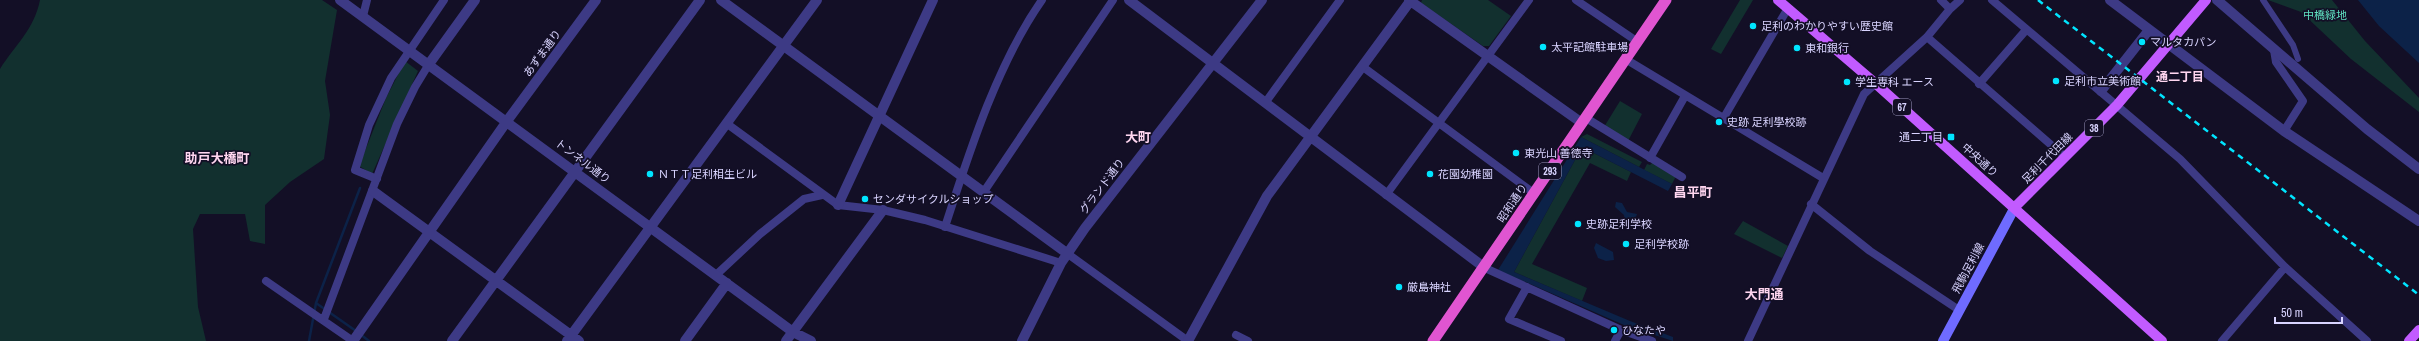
<svg xmlns="http://www.w3.org/2000/svg" width="2419" height="341" font-family="'Archivo Narrow','Noto Sans JP',sans-serif">
	<rect width="100%" height="100%" fill="#130f26"/>
	<path fill="#12302f" d="M40,0H322L337,10L325,81L330,115L324,159L290,182L265,205V244L250,241L245,214H200L193,229L198,307L206,341H0V69C15,45 34,30 40,0Z
		M1422,0H1488L1511,16L1489,46H1483L1421,3Z
		M1740,0H1753L1721,54L1711,49Z
		M2268,0H2332L2365,41L2419,98V112L2351,59L2301,12Z
		M405,61L418,71L372,174L359,166L386,98Z
		M1620,101L1642,114L1628,141L1604,127Z
		M1587,134L1642,162L1639,167L1581,137Z
		M1582,147L1631,172L1627,181L1590,163L1532,264L1587,288L1582,301L1514,272Z
		M1653,162L1676,176L1672,184L1644,170L1647,164L1650,165Z
		M1743,221L1788,246L1782,258L1734,234Z"/>
	<path fill="#0c2248" d="M2358,0H2419V63L2379,26Z
		M1581,137L1672,184L1668,191L1582,147L1514,272L1630,321L1673,337V341L1624,325L1498,270Z
		M1616,202L1622,203L1627,212L1637,214L1634,222L1625,221L1624,215L1615,207Z
		M1596,243L1613,252L1614,260L1606,261L1598,258L1594,248Z"/>
	<g fill="none" stroke-linecap="round" stroke-linejoin="round">
		<path stroke="#0c2248" stroke-width="2.5" d="M316,303L356,331
			M360,334L369,341
			M309,341L316,303L360,188"/>
		<path stroke="#3d3a85" stroke-width="6" d="M2263,0L2293,45L2298,59"/>
		<path stroke="#3d3a85" stroke-width="8" d="M1576,0L1638,42
			M1941,0L1950,9
			M1992,0L2180,159L2285,267L2367,341
			M363,16L367,0
			M1927,37L2065,157
			M2274,50L2276,62L2303,101L2284,131
			M1627,60L1823,178
			M1363,67L1535,194
			M1979,84L2026,30
			M1265,103L1340,0
			M1586,118L1682,177
			M1723,119L1788,8
			M726,123L838,205L883,210L925,220L1061,263
			M1650,158L1685,96
			M377,179L355,170L369,125L391,78L444,0
			M983,193L1113,0
			M1386,195L1529,0
			M1811,204L1870,251L1959,310
			M945,227C969,153 997,64 1042,0
			M1068,254L1188,341
			M1485,268L1621,330L1652,341
			M716,275L760,234L804,199L822,195
			M266,281L353,341
			M1527,287L1509,319L1561,341
			M324,319L397,124L415,87L429,64
			M1236,335L1248,341
			M1615,341L1621,330
			M1748,341L1864,94L1927,37L1950,9L1960,0
			M2222,341L2285,267"/>
		<path stroke="#3d3a85" stroke-width="10" d="M340,0L793,332L811,341
			M721,0L1068,254
			M1129,0L1485,268
			M1409,0L1582,123
			M2110,0L2284,131L2419,221
			M2217,0L2367,129L2419,169
			M429,64L475,0
			M2101,91L2149,30
			M373,191L579,341
			M838,205L933,0
			M353,341L507,121L596,0
			M452,341L700,0
			M567,341L817,0
			M685,341L727,283
			M786,341L883,210
			M1022,341L1061,263L1085,228L1262,0
			M1188,341L1267,196L1411,0"/>
		<path stroke="#6f6bff" stroke-width="10" d="M1943,341L2015,207"/>
		<path stroke="#c25bff" stroke-width="10" d="M1778,0L1875,83L2162,341
			M2015,207L2117,105L2206,0
			M2409,341L2419,330"/>
		<path stroke="#e055d1" stroke-width="11" d="M1433,341L1666,0"/>
		<path stroke="#00e5ff" stroke-width="2.5" stroke-dasharray="6 5" stroke-linecap="butt" d="M2038,0L2419,295"/>
	</g>
	<g fill="#00e5ff" stroke="#130f26" stroke-width="1.5">
		<circle cx="1753" cy="26" r="4"/>
		<circle cx="2142" cy="42" r="4"/>
		<circle cx="1543" cy="47" r="4"/>
		<circle cx="1797" cy="48" r="4"/>
		<circle cx="2056" cy="81" r="4"/>
		<circle cx="1847" cy="82" r="4"/>
		<circle cx="1719" cy="122" r="4"/>
		<rect x="1947" y="133" width="8" height="8" rx="2"/>
		<circle cx="1516" cy="153" r="4"/>
		<circle cx="650" cy="174" r="4"/>
		<circle cx="1430" cy="174" r="4"/>
		<circle cx="865" cy="199" r="4"/>
		<circle cx="1578" cy="224" r="4"/>
		<circle cx="1626" cy="244" r="4"/>
		<circle cx="1399" cy="287" r="4"/>
		<circle cx="1614" cy="330" r="4"/>
	</g>
	<g text-anchor="middle" dominant-baseline="central" stroke-width="3.5" stroke-linejoin="round" paint-order="stroke">
		<g fill="#130f26" stroke="#9e99be" stroke-width="1">
			<rect x="1893" y="99" width="18" height="16" rx="3"/>
			<rect x="2085" y="120" width="18" height="16" rx="3"/>
			<rect x="1539" y="163" width="22" height="16" rx="3"/>
		</g>
		<g font-size="10" font-weight="bold" fill="#d9d4ff">
			<text x="1902" y="107">67</text>
			<text x="2094" y="128">38</text>
			<text x="1550" y="171">293</text>
		</g>
		<g font-size="11" fill="#5fe0c0" stroke="#130f26">
			<text x="2325" y="15">中橋緑地</text>
		</g>
		<g font-size="11" fill="#d9d4ff" stroke="#130f26" text-anchor="start">
			<text x="1761" y="26">足利のわかりやすい歴史館</text>
			<text x="2150" y="42">マルタカパン</text>
			<text x="1551" y="47">太平記館駐車場</text>
			<text x="1805" y="48">東和銀行</text>
			<text x="2064" y="81">足利市立美術館</text>
			<text x="1855" y="82">学生専科 エース</text>
			<text x="1727" y="122">史跡 足利學校跡</text>
			<text x="1943" y="137" text-anchor="end">通二丁目</text>
			<text x="1524" y="153">東光山 善徳寺</text>
			<text x="658" y="174">ＮＴＴ足利相生ビル</text>
			<text x="1438" y="174">花園幼稚園</text>
			<text x="873" y="199">センダサイクルショップ</text>
			<text x="1586" y="224">史跡足利学校</text>
			<text x="1634" y="244">足利学校跡</text>
			<text x="1407" y="287">厳島神社</text>
			<text x="1622" y="330">ひなたや</text>
		</g>
		<g font-size="11" fill="#d9d4ff" stroke="#130f26">
			<text transform="translate(542 53) rotate(-54)">あずま通り</text>
			<text transform="translate(2047 158) rotate(-45)">足利千代田線</text>
			<text transform="translate(1980 160) rotate(42)">中央通り</text>
			<text transform="translate(583 161) rotate(37)">トンネル通り</text>
			<text transform="translate(1102 186) rotate(-53)">グランド通り</text>
			<text transform="translate(1512 203) rotate(-56)">昭和通り</text>
			<text transform="translate(1968 268) rotate(-62)">飛駒足利線</text>
		</g>
		<g font-size="12" font-weight="bold" fill="#ffd6f0" stroke="#130f26">
			<text x="2180" y="77">通二丁目</text>
		</g>
		<g font-size="13" font-weight="bold" fill="#ffd6f0" stroke="#130f26">
			<text x="1138" y="137">大町</text>
			<text x="217" y="158">助戸大橋町</text>
			<text x="1693" y="192">昌平町</text>
			<text x="1764" y="294">大門通</text>
		</g>
	</g>
	<path d="M2275 317v6h67v-6" fill="none" stroke="#d9d4ff" stroke-width="2"/>
	<text x="2281" y="317" font-size="12" fill="#d9d4ff" stroke="#130f26" stroke-width="3" paint-order="stroke">50 m</text>
</svg>
